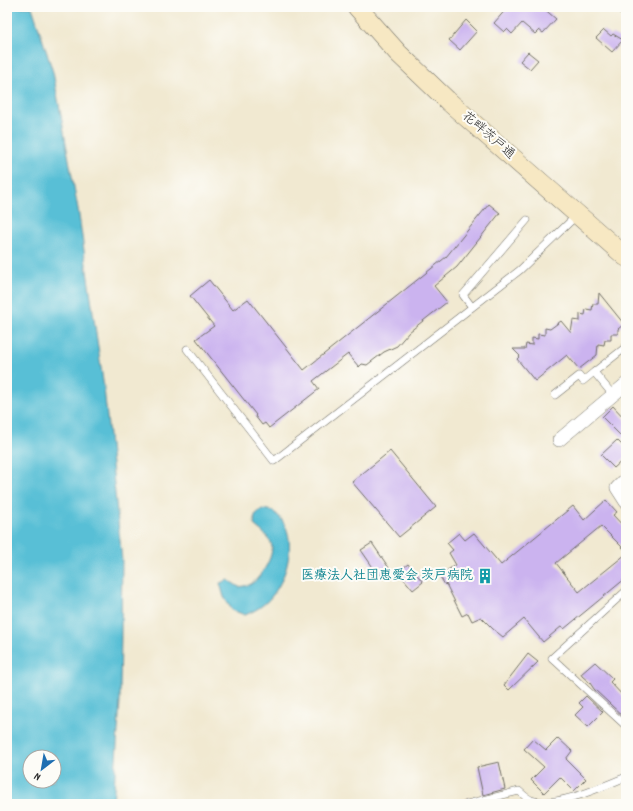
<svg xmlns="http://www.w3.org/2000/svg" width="633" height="811" font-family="Dekko,'Klee One',sans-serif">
	<rect width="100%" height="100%" fill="#fdfcf7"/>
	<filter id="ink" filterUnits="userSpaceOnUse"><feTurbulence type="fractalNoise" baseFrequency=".025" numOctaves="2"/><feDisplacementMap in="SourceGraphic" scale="8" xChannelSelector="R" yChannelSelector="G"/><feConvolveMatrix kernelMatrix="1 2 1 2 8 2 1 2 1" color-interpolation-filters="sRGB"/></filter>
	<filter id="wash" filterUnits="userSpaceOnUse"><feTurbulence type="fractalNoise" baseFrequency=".012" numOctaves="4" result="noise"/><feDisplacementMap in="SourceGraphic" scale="16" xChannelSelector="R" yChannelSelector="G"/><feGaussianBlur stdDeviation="0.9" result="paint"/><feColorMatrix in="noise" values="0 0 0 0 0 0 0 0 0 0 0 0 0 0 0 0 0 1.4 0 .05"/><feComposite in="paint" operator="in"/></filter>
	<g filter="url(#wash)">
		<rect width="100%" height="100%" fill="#f1e9d1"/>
		<path fill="#58bfd6" stroke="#427580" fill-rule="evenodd" d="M7,7H32L53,72L78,209L104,388L122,560L120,701L113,804H7ZM30,757H54V781H30Z
			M262,509C266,510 271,510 274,512C300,531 289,575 272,596C265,605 255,611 245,615L232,610L224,597L220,583L228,580L239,587C242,586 246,586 249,585C259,581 276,555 271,543C268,536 260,530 254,525L255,515Z"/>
		<g id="blocks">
			<path fill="#cbb3ef" d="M508,7H542L556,19L543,33L539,30L535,34L522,23L512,34L507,29L504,32L494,23Z
				M466,20L477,31L460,50L449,40Z
				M604,30L611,36L613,34L623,40L612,52L596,38Z
				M528,52L538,60L530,69L520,61Z
				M489,204L500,213L457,267L434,286L447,302L409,332L397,346L384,352L367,365L362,364L359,367L348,354L313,381L319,389L269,428L265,423L262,425L255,416L256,415L196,339L214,326L190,296L209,280L233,310L248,299L304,370L446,257Z
				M599,293L624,324L618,329V334H611V340H605L604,345L598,344L597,355L579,369L567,355L535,381L517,359L520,356L513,349H525L526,344L532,345V338L538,339V334L545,335V328L550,329L561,321L571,333L573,320L580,321V314L585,315L586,309L592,310L593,304H598Z
				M613,406L626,420V441L602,417Z
				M617,440L626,449V457L614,468L601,455Z
				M390,451L436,507L399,537L352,482Z
				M606,500L617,512L613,515L626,529V551L601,526L556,563L579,592L626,554V578L564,629L562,626L543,642L524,619L503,637L493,629L481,617L472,621L468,613L462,616L446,584L445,585L439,575L456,565L449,553L453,550L447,543L459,533L465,540L474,533L501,565L573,506L584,520Z
				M372,543L389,568L379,576L361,550Z
				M408,564L423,582L413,590L398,572Z
				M528,654L538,662L509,690L504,685Z
				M595,662L613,679L610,682L626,699V719L594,689L590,683L582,676L581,674Z
				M586,696L603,712L588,727L575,715L583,707L579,703Z
				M558,738L572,751L566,759L586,779L574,791L560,777L544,793L531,780L544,767L524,749L533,739L546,750Z
				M499,762L505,789L483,795L477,767Z"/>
		</g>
	</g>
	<g filter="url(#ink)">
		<use href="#blocks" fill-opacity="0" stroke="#706e65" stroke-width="1"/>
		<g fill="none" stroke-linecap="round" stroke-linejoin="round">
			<defs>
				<path id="service" d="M472,307L463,295L527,220
					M187,349L274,461L520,270L577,215
					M555,395L579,376L583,381L594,372
					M613,395L594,372L626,347
					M626,591L552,658L626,726
					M467,804L519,791C522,794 527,798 531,800C554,809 604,786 626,777"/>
				<path id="minor" d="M623,7L626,10
					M559,440L626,384
					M626,479L617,488L626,502"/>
				<path id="secondary" d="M357,7L398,53L448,101L626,257"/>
			</defs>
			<use href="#service" stroke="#706e65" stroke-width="8"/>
			<use href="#minor" stroke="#706e65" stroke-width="14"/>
			<use href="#secondary" stroke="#706e65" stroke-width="20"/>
			<use href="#service" stroke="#fff" stroke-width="7"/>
			<use href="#minor" stroke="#fff" stroke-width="13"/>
			<use href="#secondary" stroke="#f7e8c3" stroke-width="19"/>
		</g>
	</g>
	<defs>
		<symbol id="building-bare" viewBox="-9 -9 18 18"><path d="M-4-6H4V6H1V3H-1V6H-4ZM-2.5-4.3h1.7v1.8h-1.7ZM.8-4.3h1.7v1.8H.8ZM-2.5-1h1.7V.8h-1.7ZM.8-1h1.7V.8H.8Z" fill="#0f9aa8" stroke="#fdfcf7" stroke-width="2.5" paint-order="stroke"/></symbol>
	</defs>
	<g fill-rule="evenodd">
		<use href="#building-bare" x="474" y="565" width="22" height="22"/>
	</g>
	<g text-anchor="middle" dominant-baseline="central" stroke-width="4" stroke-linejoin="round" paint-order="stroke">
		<g font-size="13" fill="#2b2b2b" stroke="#fdfcf7">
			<text transform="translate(488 136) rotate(41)">花畔茨戸通</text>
		</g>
		<g font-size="13" font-weight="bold" fill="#0d838f" stroke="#fdfcf7" text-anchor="end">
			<text x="473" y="576">医療法人社団恵愛会 茨戸病院</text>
		</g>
	</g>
	<rect width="633" height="811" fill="none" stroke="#fdfcf7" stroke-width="24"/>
	<g transform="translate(42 769) rotate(211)"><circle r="19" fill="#fdfcf7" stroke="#a9a8a5"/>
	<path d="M0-3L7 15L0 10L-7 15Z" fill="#1f6fb2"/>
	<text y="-6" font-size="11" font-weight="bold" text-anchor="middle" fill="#2b2b2b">N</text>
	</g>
</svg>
